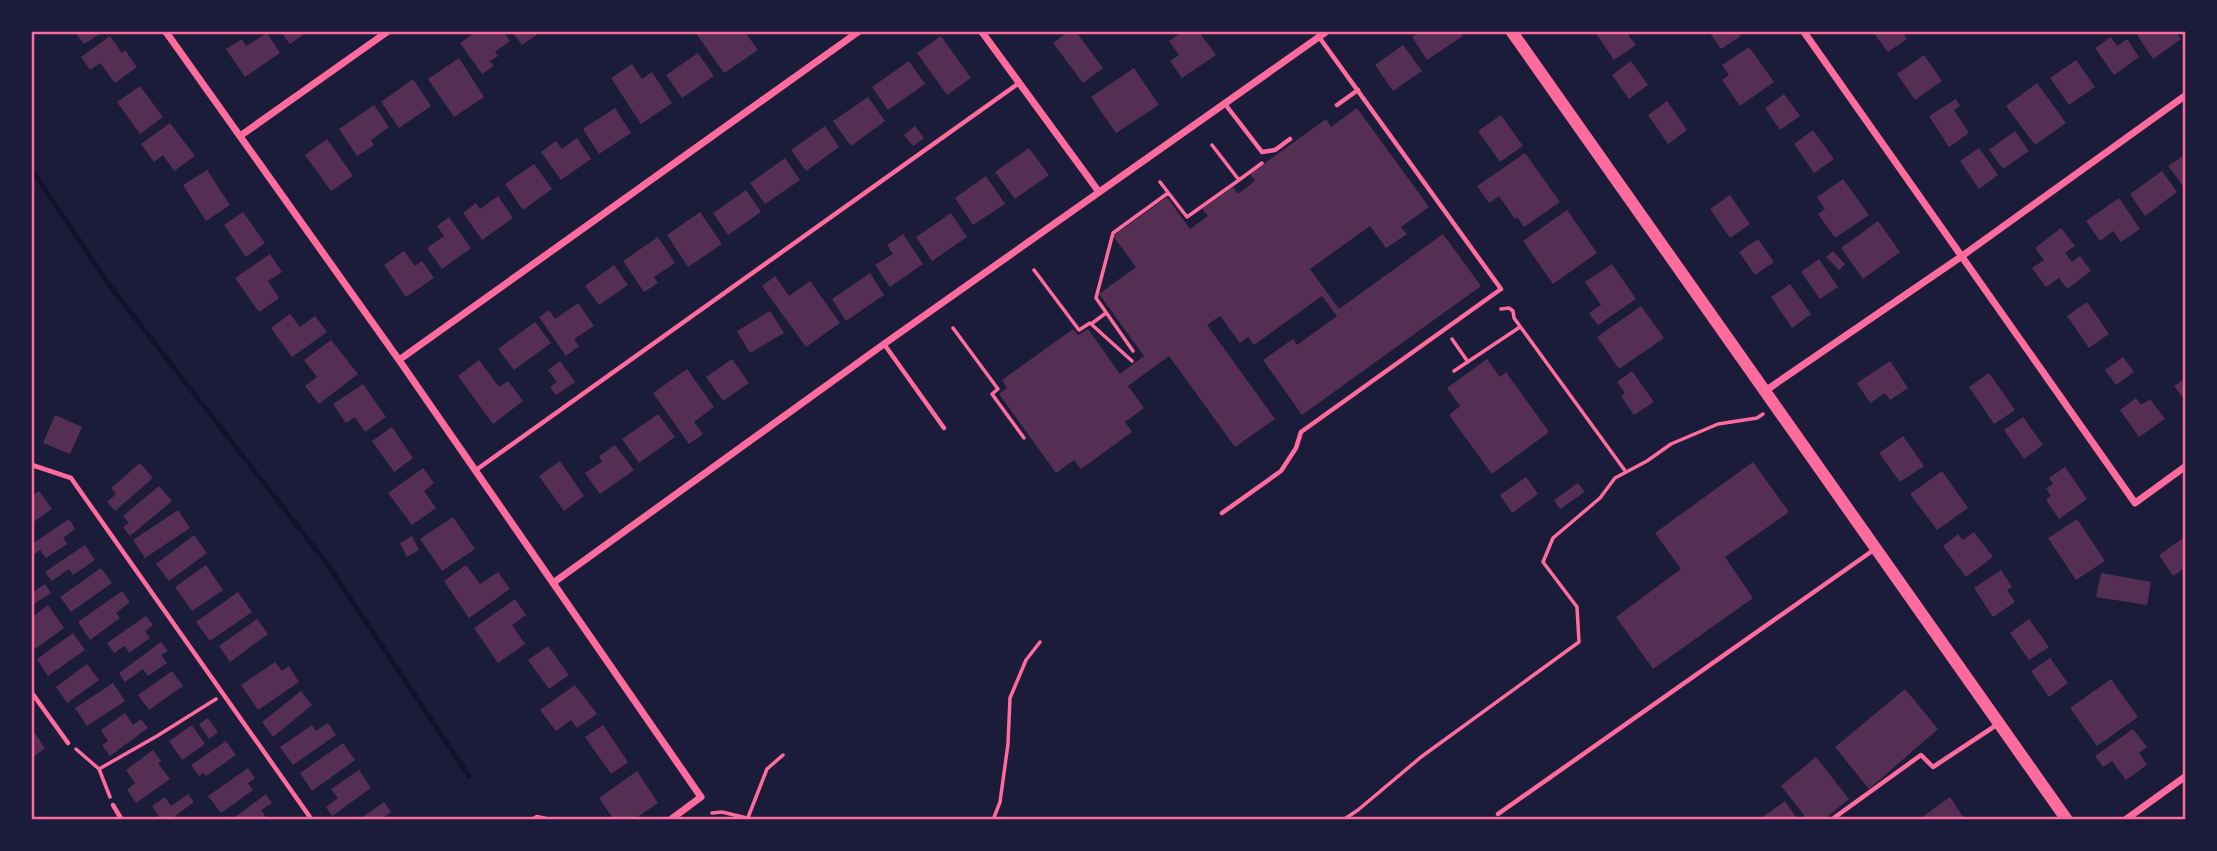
<svg xmlns="http://www.w3.org/2000/svg" width="2217" height="851" font-family="Figtree,sans-serif">
	<rect width="100%" height="100%" fill="#1b1b3a"/>
	<g fill="none" stroke-linecap="round" stroke-linejoin="round">
		<path stroke="#12122b" stroke-width="5" d="M32,170L110,286L328,565L469,776"/>
	</g>
	<path fill="#542f53" d="M75,32H103L84,44Z
		M281,32H307L290,44Z
		M476,32H503L510,41L495,52L498,56L490,61L494,66L482,74L460,43Z
		M512,32H535L537,35L522,45Z
		M695,32H745L758,50L724,73Z
		M1068,32H1076L1103,68L1083,83L1053,43Z
		M1182,32H1199L1216,55L1182,78L1170,61L1179,55L1169,41Z
		M1420,32H1460L1463,36L1427,60L1412,37Z
		M1595,32H1626L1636,45L1614,60Z
		M1709,32H1738L1741,36L1721,49Z
		M1873,32H1902L1907,39L1888,52Z
		M2143,32H2175L2181,39L2153,59L2137,35Z
		M267,33L280,53L245,77L226,49L242,39L246,46Z
		M110,36L122,53L125,50L137,67L115,83L100,63L90,70L81,57Z
		M941,36L971,78L947,95L917,53Z
		M2111,37L2117,46L2127,39L2139,57L2114,75L2095,48Z
		M1403,45L1422,71L1393,91L1375,65Z
		M1749,47L1774,82L1740,106L1722,80L1729,75L1722,65Z
		M698,53L714,76L682,98L666,75Z
		M1924,55L1942,81L1915,100L1897,74Z
		M459,58L484,97L454,117L428,79Z
		M2076,60L2095,87L2069,105L2050,78Z
		M909,61L925,84L888,110L872,87Z
		M1631,61L1648,85L1629,99L1612,75Z
		M632,64L642,79L652,72L672,103L641,124L611,78Z
		M1134,68L1159,105L1116,133L1091,97Z
		M413,79L431,106L399,128L381,102Z
		M2037,83L2066,123L2035,145L2006,106Z
		M140,86L163,117L140,134L117,102Z
		M1784,94L1800,116L1780,130L1765,108Z
		M868,97L885,121L851,146L833,121Z
		M1956,99L1960,106L1954,110L1969,133L1949,147L1929,116Z
		M1667,101L1687,130L1668,144L1648,115Z
		M374,105L389,127L371,140L374,145L357,156L339,129Z
		M615,108L631,133L599,154L583,129Z
		M1357,108L1429,207L1401,227L1407,234L1386,248L1370,226L1310,269L1339,309L1443,234L1481,286L1302,415L1263,360L1293,339L1297,345L1337,316L1322,296L1254,345L1248,337L1240,343L1220,316L1207,325L1275,419L1235,447L1169,356L1128,386L1144,408L1125,422L1132,432L1081,469L1074,460L1056,473L999,394L1007,388L1002,380L1073,329L1078,335L1088,329L1120,374L1144,356L1099,294L1136,267L1113,236L1167,197L1190,229L1208,216L1202,209L1233,187L1238,194L1255,181L1250,174L1326,119L1331,127Z
		M1501,115L1523,146L1500,162L1478,131Z
		M170,123L195,156L174,171L163,155L154,162L141,144Z
		M825,126L839,147L806,171L791,150Z
		M915,126L924,138L913,146L904,135Z
		M1813,130L1834,159L1814,173L1794,144Z
		M2015,131L2029,151L2003,169L1989,150Z
		M577,138L591,159L561,180L541,152L556,141L562,149Z
		M327,139L353,176L331,191L305,155Z
		M1029,148L1049,175L1015,199L995,172Z
		M1979,148L1998,175L1979,189L1960,161Z
		M1525,153L1560,202L1524,227L1517,217L1515,219L1499,196L1489,203L1477,186Z
		M2186,154V184L2183,186L2168,166Z
		M785,158L800,180L765,204L750,183Z
		M534,164L552,189L523,210L505,184Z
		M207,170L230,205L206,221L183,185Z
		M2162,171L2177,192L2145,216L2130,194Z
		M986,176L1005,204L973,225L955,198Z
		M1843,179L1869,215L1835,238L1818,214L1825,209L1817,197Z
		M746,190L761,212L728,235L713,213Z
		M1730,195L1750,224L1730,238L1710,209Z
		M498,196L513,218L482,240L463,213L476,203L480,209Z
		M2119,198L2140,229L2121,242L2113,231L2100,241L2086,221Z
		M1567,210L1597,253L1553,284L1523,241Z
		M243,212L265,243L246,257L224,225Z
		M700,212L722,244L688,267L667,235Z
		M951,213L967,237L932,261L916,237Z
		M449,217L471,248L442,269L427,248L444,236L437,226Z
		M1878,221L1900,252L1863,279L1841,248Z
		M2061,228L2075,246L2065,253L2072,262L2080,256L2091,271L2067,289L2059,278L2046,287L2032,268L2044,260L2035,248Z
		M903,234L923,264L890,287L875,265L893,254L887,245Z
		M658,237L675,263L654,277L658,283L644,292L623,261Z
		M1758,239L1774,262L1755,275L1739,252Z
		M404,251L415,266L422,261L434,278L406,297L384,265Z
		M1833,251L1845,264L1839,270L1826,257Z
		M270,254L282,272L268,281L279,298L259,312L235,278Z
		M1819,259L1838,287L1820,299L1801,272Z
		M1612,264L1636,299L1598,325L1589,313L1601,305L1585,282Z
		M614,265L628,285L599,305L585,286Z
		M870,273L884,295L846,321L832,299Z
		M775,276L789,296L810,281L840,323L806,347L762,286Z
		M1790,284L1811,314L1792,328L1771,297Z
		M2087,302L2109,334L2089,348L2067,316Z
		M578,303L594,326L574,339L579,346L566,356L539,317L549,310L555,319Z
		M1641,306L1664,338L1619,369L1597,337Z
		M770,311L784,333L750,353L737,331Z
		M290,314L300,327L315,316L327,332L292,357L271,328Z
		M535,322L551,343L514,370L498,349Z
		M331,340L358,374L319,404L305,386L317,377L304,360Z
		M2123,357L2134,372L2116,385L2105,370Z
		M732,359L749,383L723,401L706,377Z
		M1487,359L1500,377L1506,372L1549,432L1492,474L1449,415L1460,406L1447,388Z
		M479,360L499,387L508,381L523,401L493,424L458,376Z
		M560,361L575,382L556,395L550,387L557,382L548,370Z
		M1890,361L1908,388L1890,400L1885,393L1870,403L1857,383Z
		M687,369L714,407L694,422L703,434L689,444L653,393Z
		M1632,371L1654,402L1634,415L1621,396L1625,393L1617,382Z
		M1989,373L2015,410L1994,424L1969,387Z
		M2186,378V402L2174,386Z
		M363,384L386,417L365,432L355,417L346,423L333,404Z
		M2136,398L2141,405L2150,399L2165,419L2139,437L2120,410Z
		M658,414L675,437L639,463L622,439Z
		M55,415L82,427L70,454L43,443Z
		M2023,417L2043,445L2024,459L2004,430Z
		M392,427L413,458L394,472L372,441Z
		M1903,436L1924,466L1900,482L1879,453Z
		M615,445L634,470L600,494L585,473L602,462L599,456Z
		M560,461L584,496L564,511L539,476Z
		M1753,462L1789,512L1725,557L1753,598L1653,669L1616,617L1681,569L1655,533Z
		M140,463L153,478L115,511L107,502L116,494L111,488Z
		M2065,467L2087,499L2059,519L2046,500L2051,496L2046,488L2053,484L2049,478Z
		M423,468L434,483L424,491L436,508L412,525L388,493Z
		M1942,471L1968,508L1937,530L1910,494Z
		M1526,477L1538,494L1512,513L1500,495Z
		M1578,483L1585,492L1560,509L1554,500Z
		M159,486L172,501L130,536L123,527L129,523L123,516Z
		M39,491L52,509L32,523V496Z
		M178,510L190,528L145,558L133,540Z
		M453,517L475,549L442,571L420,539Z
		M69,519L75,529L63,538L67,544L46,558L40,550L33,555L32,544Z
		M2077,519L2105,561L2076,580L2048,538Z
		M1974,532L1993,557L1966,577L1943,546L1958,534L1963,540Z
		M194,535L207,553L169,581L156,564Z
		M412,536L419,550L407,557L400,543Z
		M2186,536V567L2173,576L2159,555Z
		M85,545L95,560L73,575L69,569L52,581L45,572Z
		M206,565L223,590L192,611L175,587Z
		M466,565L480,584L498,572L510,589L469,618L444,581Z
		M101,568L112,583L71,612L60,597Z
		M2001,570L2012,587L2007,590L2015,602L1993,617L1974,588Z
		M2101,573L2151,582L2147,605L2096,597Z
		M45,584L51,593L32,605V593Z
		M122,591L130,602L116,613L120,618L90,640L78,622Z
		M238,592L252,612L210,641L196,622Z
		M515,599L526,615L512,625L525,644L498,663L474,628Z
		M48,605L64,628L35,649L32,644V617Z
		M146,616L153,625L145,631L150,638L129,653L125,646L114,653L107,643Z
		M257,619L268,634L230,662L219,646Z
		M2029,619L2049,647L2029,660L2010,633Z
		M73,633L85,650L48,676L37,659Z
		M161,642L168,651L161,655L167,663L148,676L143,669L125,682L119,673Z
		M548,646L569,675L549,689L528,660Z
		M2050,658L2068,683L2049,697L2031,671Z
		M275,662L282,671L289,666L299,682L258,710L241,685Z
		M87,664L99,680L67,703L56,687Z
		M172,671L183,686L149,710L138,695Z
		M2111,679L2138,717L2097,746L2070,708Z
		M113,683L125,701L87,726L75,708Z
		M575,685L597,714L577,728L571,720L556,731L540,710Z
		M1905,689L1938,729L1869,789L1835,747Z
		M301,691L312,705L273,737L262,722Z
		M125,713L133,725L141,719L148,728L110,756L102,745L108,741L101,730Z
		M208,718L218,732L209,739L199,724Z
		M328,723L336,735L293,765L280,747L312,725L316,731Z
		M192,725L205,744L182,760L169,741Z
		M603,725L628,762L611,774L585,737Z
		M2133,729L2147,747L2139,753L2147,765L2126,780L2112,761L2103,767L2095,756Z
		M34,732L45,748L32,758V733Z
		M226,741L236,755L206,776L204,773L199,776L191,765Z
		M343,743L355,760L312,791L300,773Z
		M153,750L161,761L158,763L170,779L136,803L127,790L135,783L126,770Z
		M1816,757L1849,799L1823,820H1808L1781,786Z
		M248,768L255,778L248,783L253,790L221,813L208,796Z
		M359,770L371,788L332,816L326,807L338,798L331,789Z
		M637,771L658,803L633,820H614L599,798Z
		M188,794L194,802L170,820H155L159,816L152,806L165,797L171,806Z
		M266,794L272,803L261,810L268,820H231Z
		M1950,797L1965,820H1918Z
		M1785,801L1798,820H1758Z
		M384,802L391,812L380,820H358Z"/>
	<g fill="none" stroke-linecap="round" stroke-linejoin="round">
		<path stroke="#ff6b9d" stroke-width="3.5" d="M1239,180L1262,163
			M1160,182L1187,217L1239,180L1212,145
			M1034,270L1079,330L1090,323L1132,361
			M1501,309L1509,308L1513,311L1514,318L1626,472
			M1091,324L1106,313
			M953,328L998,389L992,394L1024,438
			M1452,339L1468,362
			M1133,351L1096,298L1113,233L1168,193
			M1454,371L1520,327
			M76,749L99,769L157,736L216,699
			M99,769L110,797
			M712,813L722,812L755,820
			M747,820L767,769L783,755
			M993,820L1000,802L1008,744L1010,698L1026,660L1040,642
			M1343,820L1358,810L1421,757L1579,642L1577,607L1543,562L1553,538L1600,498L1615,478L1647,461L1671,444L1718,424L1757,418L1763,414"/>
		<path stroke="#ff6b9d" stroke-width="4.5" d="M1225,104L1262,152L1275,150L1290,139
			M1337,105L1358,90
			M884,344L944,428
			M32,465L71,478L312,820
			M476,470L1019,83
			M1222,513L1281,471L1296,448L1301,432L1501,289L1319,37
			M32,693L68,743
			M113,805L122,820
			M1498,814L1875,549
			M532,820L537,817L550,820
			M1831,820L1921,755L1933,767L1998,724"/>
		<path stroke="#ff6b9d" stroke-width="7" d="M166,32L399,360L701,797L670,820
			M982,32L1099,192
			M1804,32L2135,503L2186,466
			M240,136L387,32
			M399,360L858,32
			M1765,391L1962,256L2186,95
			M553,583L884,344L1326,32
			M2125,820L2186,776"/>
		<path stroke="#ff6b9d" stroke-width="12" d="M1512,32L2067,820"/>
	</g>
	<rect width="2217" height="851" fill="none" stroke="#1b1b3a" stroke-width="66"/>
	<rect x="33" y="33" width="2151" height="785" fill="none" stroke="#ff6b9d" stroke-width="2.5"/>
</svg>
